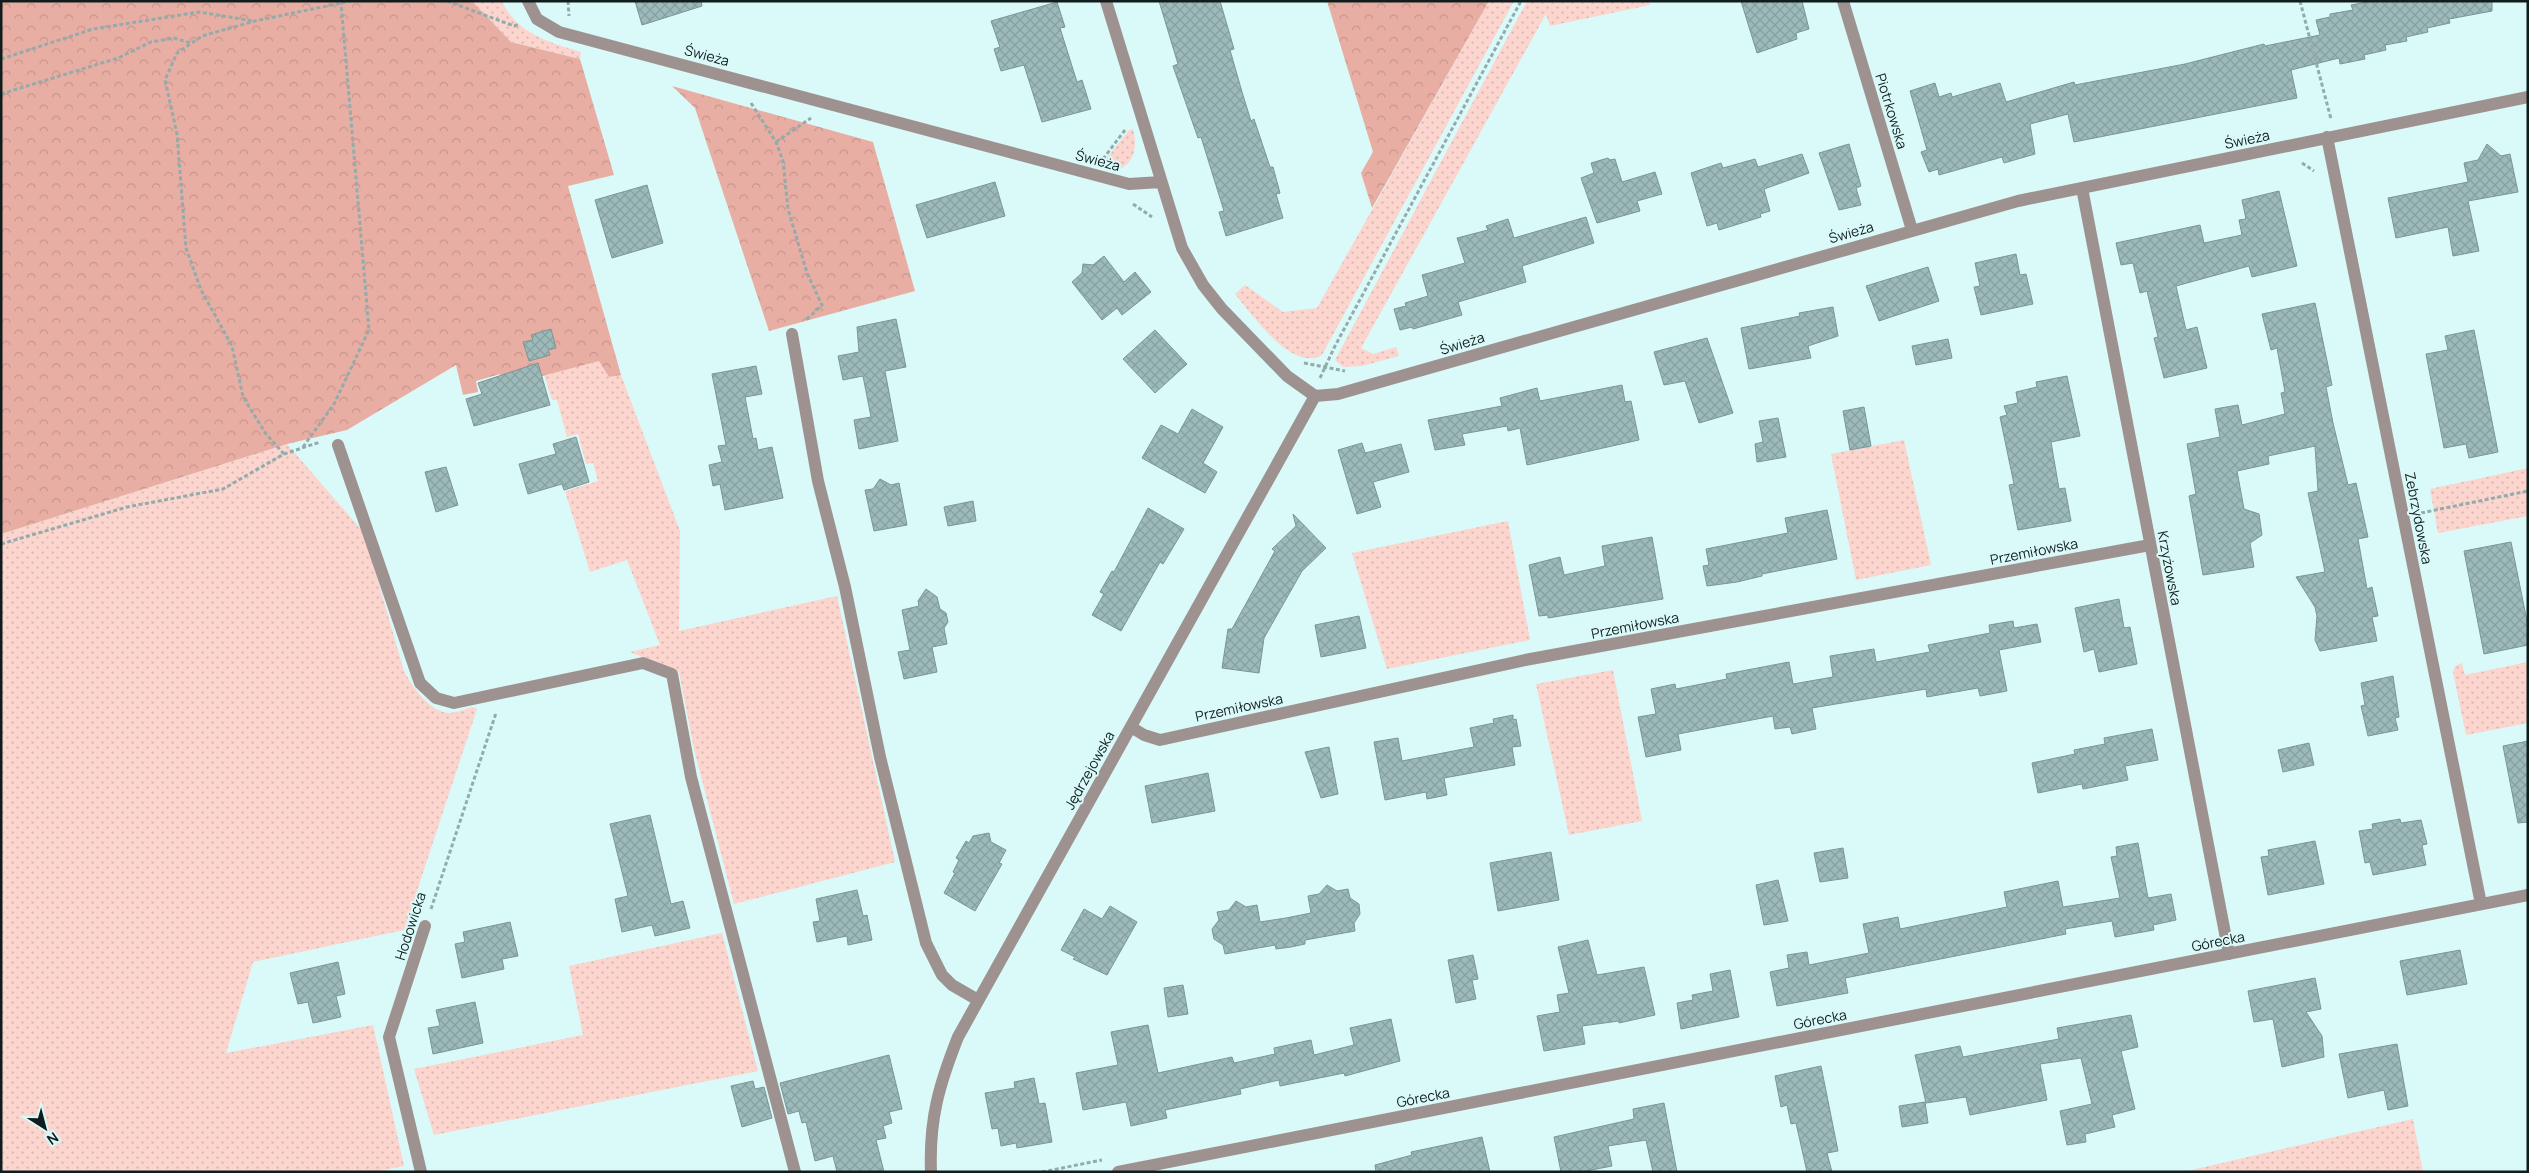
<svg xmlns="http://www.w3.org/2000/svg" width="2529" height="1173" font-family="Manrope,sans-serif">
	<defs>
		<pattern id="grass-dots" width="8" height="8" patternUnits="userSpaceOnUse" patternTransform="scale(1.25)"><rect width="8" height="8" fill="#fbd5ce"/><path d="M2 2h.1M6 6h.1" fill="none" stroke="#d6b6b0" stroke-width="1.8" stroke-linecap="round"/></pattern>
		<pattern id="forest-crowns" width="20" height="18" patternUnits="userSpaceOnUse" patternTransform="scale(1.25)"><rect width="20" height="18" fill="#e9aea3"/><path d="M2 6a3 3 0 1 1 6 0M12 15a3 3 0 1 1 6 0" fill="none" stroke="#c7958c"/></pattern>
		<pattern id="building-cross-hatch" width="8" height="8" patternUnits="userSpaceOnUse" patternTransform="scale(1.25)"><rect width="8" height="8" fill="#9dbaba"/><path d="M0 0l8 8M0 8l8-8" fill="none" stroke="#869f9f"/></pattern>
	</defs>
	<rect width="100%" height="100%" fill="#daf9f9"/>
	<path fill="url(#grass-dots)" d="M472,1H502C517,34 549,42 581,52L580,59L511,42Z
		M1489,1H1514L1322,355C1292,373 1252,314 1235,294L1245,285L1283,312L1317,308Z
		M1527,1H1649L1650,5L1550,26L1546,14L1361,348L1373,354L1396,347L1399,356L1362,366L1343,367L1335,360Z
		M1133,129C1140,153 1128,178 1100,167L1129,130Z
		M600,360L609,377L621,375L680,531L679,631L837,596L895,862L734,904L694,749L679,672L630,652L660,645L627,560L590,572L565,491L598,481L593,463L586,464L578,434L567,437L557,400H552L544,375Z
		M1904,440L1931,565L1856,580L1831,454Z
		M287,444L364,533L404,671C412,686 429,712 449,713C456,713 466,709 473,707L477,709L404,930L253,962L226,1053L373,1025L404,1166L374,1172H1V534Z
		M2528,468V516L2438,533L2430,489Z
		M1508,521L1530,640L1387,669L1352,553Z
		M2528,662V723L2466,735L2453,672L2455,666L2462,663L2465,675Z
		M1613,670L1642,821L1569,835L1536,684Z
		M722,933L758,1071L434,1135L414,1069L583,1035L569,966Z
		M2413,1119L2423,1172H2183Z"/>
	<path fill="url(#forest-crowns)" d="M1,1H472L511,42L580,59L614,175L568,186L621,375L609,377L599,361L504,386L500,374L476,381L478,392L463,395L456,365L347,430L287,444L1,534Z
		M1327,1H1489L1372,208L1361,173L1373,152Z
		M672,86L873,142L915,291L769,331L695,108Z"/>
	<path fill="url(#building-cross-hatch)" stroke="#7a9696" d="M635,1H701L702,6L642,25Z
		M1159,1H1220L1234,49L1230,50L1242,92L1251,121L1254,119L1270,167H1273L1280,193L1276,194L1283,218L1226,236L1219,212L1224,211L1201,137L1198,138L1173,66L1178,64Z
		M1741,1H1802L1809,29L1796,33L1797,39L1757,53Z
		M2372,1H2492V11L2449,19L2450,23L2427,28L2428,32L2406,37L2407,41L2385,45L2386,50L2364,55L2365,59L2340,64L2339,58L2291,70L2297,98L2074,142L2068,114L2030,124L2035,154L2004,163L2002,157L1939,175L1938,169L1929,172L1921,152L1927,150L1910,91L1935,83L1939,97L1951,93L1952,97L2000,83L2006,102L2074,82L2075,85L2185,64L2264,44L2265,46L2320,35L2316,20L2330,17V14L2353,10L2351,5Z
		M1057,2L1065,27L1060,28L1077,82L1082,80L1091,109L1042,122L1024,65L1001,71L994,49L1000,47L991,21Z
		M1849,144L1861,186L1856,188L1861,205L1839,210L1819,153Z
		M2487,144L2501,156L2510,154L2518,192L2468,201L2479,251L2453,256L2448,227L2396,238L2388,198L2468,182L2464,163L2478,160Z
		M1802,154L1809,173L1764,189L1770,211L1760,214L1761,217L1719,230L1717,223L1707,226L1691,173L1721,163L1723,168L1755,159L1758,167Z
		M1608,158L1610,160L1615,159L1622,182L1655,172L1662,194L1637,201L1640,211L1597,223L1581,178L1594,173L1591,163Z
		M995,182L1005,216L927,238L916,205Z
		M647,185L663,243L612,258L595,200Z
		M2279,191L2297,266L2252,277L2249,266L2176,286L2186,330L2197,327L2207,368L2164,378L2154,338L2158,337L2147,291L2140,293L2133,263L2121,265L2116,243L2200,225L2204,243L2242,235L2239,220L2246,219L2242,200Z
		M1586,217L1594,243L1522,266L1526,282L1458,302L1462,315L1413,329L1412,327L1400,330L1394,309L1406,306L1405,303L1428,296L1422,275L1465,263L1457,238L1488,230L1486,226L1508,219L1514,238Z
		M2016,254L2020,275L2026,274L2033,304L1981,315L1974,287L1980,286L1975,263Z
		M1104,256L1124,282L1135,272L1151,292L1122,315L1117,308L1102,320L1072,282L1082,273L1083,264L1093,265Z
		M1928,267L1939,301L1879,321L1866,286Z
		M2315,303L2332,385L2326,387L2333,423L2348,485L2356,483L2368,537L2358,539L2367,589L2372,587L2378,616L2372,617L2377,641L2320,651L2315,640L2317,616L2315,607L2296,577L2325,572L2308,493L2318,491L2315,446L2268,456L2269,464L2237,471L2244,509L2259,514L2262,535L2250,543L2254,567L2203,575L2189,496L2196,494L2187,444L2220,437L2215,409L2238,405L2242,425L2285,414L2281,393L2285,392L2277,348L2271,350L2262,314Z
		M1833,307L1838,336L1808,346L1811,358L1749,369L1741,328L1800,316L1799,313Z
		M896,319L906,367L885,371L898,441L859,449L854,420L871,417L863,376L843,380L838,356L859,352L857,327Z
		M551,329L556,348L548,350L550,355L529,361L523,342L533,340L531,335Z
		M1155,330L1187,364L1155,393L1123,359Z
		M2474,330L2498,452L2469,458L2466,444L2444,448L2426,354L2448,350L2445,336Z
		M1707,338L1733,413L1699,423L1685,381L1664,385L1654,352Z
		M1948,339L1952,358L1916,365L1912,346Z
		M538,363L550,405L474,426L466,399L482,394L478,383Z
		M756,366L762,394L745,397L753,439L756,438L758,450L772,447L783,498L725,510L720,484L713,486L709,465L722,462L718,446L726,445L712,374Z
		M2067,376L2080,436L2051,442L2059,489L2065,488L2071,521L2018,530L2009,485L2014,484L2000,417L2007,415L2004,406L2018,403L2016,392L2037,387L2036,382Z
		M1622,385L1625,402L1631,401L1639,440L1527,465L1520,428L1508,431L1507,426L1462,434L1465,445L1435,450L1428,420L1502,406L1500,398L1537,388L1540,401Z
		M1864,407L1871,446L1850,450L1843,411Z
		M1192,409L1223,427L1203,463L1217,472L1205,493L1142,458L1161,425L1178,434Z
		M1778,418L1786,457L1757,462L1755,444L1763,442L1759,421Z
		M576,437L589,482L564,490L562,484L528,494L519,464L556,454L553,444Z
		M1362,443L1365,453L1401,444L1409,472L1373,482L1381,507L1357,514L1338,450Z
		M446,467L458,505L436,512L425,472Z
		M880,479L891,485L899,483L907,525L874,531L865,490L873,489Z
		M973,501L976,521L948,526L944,507Z
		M1148,508L1184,529L1163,564L1160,562L1121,631L1092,615L1104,594L1100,592L1112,571L1114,572Z
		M1827,510L1837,559L1762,574V576L1737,582L1707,586L1703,566L1709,565L1706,549L1788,533L1785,518Z
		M1293,514L1326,548L1302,571L1264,638L1259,673L1222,668L1228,629H1232L1275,551L1272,549L1296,526Z
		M1652,537L1663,599L1548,618V615L1539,616L1529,565L1560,557L1564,575L1605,566L1602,546Z
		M2511,542L2528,626V645L2484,654L2464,551Z
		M926,589L937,597L940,609L946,613L948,622L944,628L947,644L932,647L937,672L904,679L898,652L910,650L902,610L919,606L918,601Z
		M2119,599L2124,628L2130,627L2137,664L2099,672L2094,649L2084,652L2075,608Z
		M1359,616L1366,648L1321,657L1315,625Z
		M2013,621L2014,628L2037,624L2041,642L1999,650L2007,691L1980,696L1978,688L1927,697L1926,689L1812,708L1816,729L1792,734L1790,727L1775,729L1773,716L1678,734L1681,750L1646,757L1638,717L1656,714L1651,689L1675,684L1676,689L1727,679L1726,674L1789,662L1793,684L1833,677L1830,656L1874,649L1876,662L1930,652L1928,645L1990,633L1989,625Z
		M2393,676L2399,717L2395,718L2398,730L2368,736L2361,706L2365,705L2361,683Z
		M1513,715V720L1516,719L1521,746L1512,747L1515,765L1444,778L1447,795L1427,799L1426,792L1385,800L1374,742L1398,738L1402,761L1474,747L1470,728L1494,723L1493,719Z
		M2152,729L2158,760L2125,766L2128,780L2083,789L2082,784L2038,793L2032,763L2075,754L2074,750L2105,744L2104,738Z
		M2528,741V822L2518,823L2503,746Z
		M2309,743L2314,765L2283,772L2278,750Z
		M1329,747L1338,794L1321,798L1305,752Z
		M1208,773L1215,811L1152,823L1145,786Z
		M650,815L671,904L683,901L690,928L655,936L652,925L622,932L615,899L628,896L610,824Z
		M2400,819L2401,823L2421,820L2427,844L2422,845L2426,865L2373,875L2370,862L2365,863L2359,831L2373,829L2372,824Z
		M989,833L991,842L1006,850L999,863L1002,864L975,911L944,893L955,873L953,872L959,860L956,858L966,841L969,843L973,836Z
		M2315,841L2324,884L2268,895L2261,857L2269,856L2268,850Z
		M2138,843L2148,898L2171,894L2176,920L2153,925L2154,930L2115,937L2112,921L2065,929L2066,934L1845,978L1848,993L1777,1006L1770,972L1789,968L1787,955L1807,952L1809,965L1869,953L1863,924L1898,917L1900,929L2007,907L2004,892L2058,881L2063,907L2120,898L2111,857L2117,856L2116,847Z
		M1843,848L1848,878L1820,882L1814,853Z
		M1551,852L1559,900L1498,911L1490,863Z
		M1778,880L1788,921L1764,925L1756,885Z
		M1327,885L1337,891L1348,889L1350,898L1359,904L1360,914L1354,923L1355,931L1305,940V944L1291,947L1276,949L1275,945L1225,954L1223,945L1214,939L1212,929L1219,920L1217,912L1229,910L1236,901L1246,907L1257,905L1260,922L1286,918L1311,913L1308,896L1319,894Z
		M857,890L863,916L867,915L872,940L848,945L847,936L817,942L813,922L820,921L816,899Z
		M1110,906L1137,922L1107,975L1073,959L1075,957L1061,950L1084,909L1102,919Z
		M510,922L518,956L502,959L504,969L462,978L455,944L465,942L463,932Z
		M1588,940L1597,975L1644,967L1655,1015L1619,1023V1021L1582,1026L1585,1044L1544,1051L1537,1016L1560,1012L1557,995L1569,993L1558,947Z
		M2460,950L2467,984L2407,995L2400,961Z
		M1473,955L1478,979L1472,980L1476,999L1456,1003L1448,960Z
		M338,962L345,994L336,996L341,1017L313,1023L308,1002L298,1004L290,973Z
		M1730,970L1739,1017L1681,1029L1677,1003L1693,1000L1692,995L1713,991L1710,974Z
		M2315,978L2321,1009L2306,1012L2322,1036L2324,1057L2282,1067L2273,1019L2254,1022L2248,991Z
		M1183,985L1188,1014L1168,1017L1164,988Z
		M475,1002L483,1043L433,1054L428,1028L440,1026L436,1010Z
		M2131,1015L2138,1047L2121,1051L2135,1109L2112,1115L2115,1127L2085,1134L2086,1142L2067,1145L2060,1111L2092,1104L2081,1058L2040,1064L2047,1100L1970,1115L1966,1097L1926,1103L1915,1055L1960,1046L1963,1057L2010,1048L2059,1039L2057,1028Z
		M1391,1019L1400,1061L1345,1076L1344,1073L1280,1086L1279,1080L1240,1089L1241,1094L1165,1110L1167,1118L1131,1126L1126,1102L1083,1110L1076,1073L1118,1065L1111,1032L1148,1025L1158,1073L1232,1057L1234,1063L1275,1054L1274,1048L1311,1040L1314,1055L1354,1045L1350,1028Z
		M2397,1044L2408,1106L2388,1110L2384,1090L2348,1098L2339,1054Z
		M889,1055L902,1109L889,1112L892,1123L883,1126L886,1138L876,1140L884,1172H837L833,1156L815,1161L806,1122L802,1123L799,1111L788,1114L780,1083Z
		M1821,1066L1838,1151L1827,1153L1832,1172H1807L1796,1123L1791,1124L1787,1105L1781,1107L1775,1076Z
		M1034,1078L1039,1104L1045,1103L1052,1142L1017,1148L1016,1143L1001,1146L998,1128L992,1129L985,1093L1015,1088L1014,1082Z
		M753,1081L755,1089L764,1087L772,1118L742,1127L731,1086Z
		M1925,1102L1928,1123L1902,1127L1899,1106Z
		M1664,1103L1677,1172H1653L1646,1140L1608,1146L1612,1166L1581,1172H1561L1554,1137L1634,1119L1633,1109Z
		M1482,1137L1490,1172H1376L1375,1165L1412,1155L1411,1152Z"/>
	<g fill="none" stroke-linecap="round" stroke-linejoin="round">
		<path stroke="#93abab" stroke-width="3" stroke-dasharray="4 2.5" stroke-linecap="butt" d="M447,1L514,26L519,24
			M568,1L569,16
			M2300,1L2331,119
			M1,59L93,29L199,12L254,21
			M1,94L118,58L151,42L174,38L190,43
			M751,103L776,142L783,161L788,209L807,273L822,305L805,321
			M776,142L811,118
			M1103,159L1125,130
			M2302,163L2314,171
			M1133,204L1152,217
			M1304,363L1345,371
			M1320,378L1335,346L1521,1
			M303,447L334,404L369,330L341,3
			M284,454L266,434L243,397L232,346L201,290L186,248L177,134L165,80L177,53L202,36L255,21L351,1
			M2421,513L2528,491
			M1,544L127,507L223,489L284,454L320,442
			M431,909L496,713
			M1042,1172L1102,1160"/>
		<path stroke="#9e9290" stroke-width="12" d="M528,1L537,19L559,32L1129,184L1161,182
			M1106,1L1182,248L1203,285L1222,309L1287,376L1315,396L1338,394L1387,380L2018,201L2528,97
			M1843,1L1912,230
			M2327,137L2481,904
			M2082,188L2229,954
			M792,334L818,481L845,587L880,757L926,943L942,975L952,985L978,1000
			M338,445L420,683L436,698L454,703L643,663L672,674L691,777L795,1172
			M1131,727L1144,735L1160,740L1525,660L2150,545
			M421,1172L389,1037L425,926
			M931,1172C929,1119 939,1085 958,1037L1315,396
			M1118,1172L2528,895"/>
	</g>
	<g text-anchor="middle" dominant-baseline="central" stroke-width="4" stroke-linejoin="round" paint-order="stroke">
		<g font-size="14" fill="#111c1c" stroke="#daf9f9">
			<text transform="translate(707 55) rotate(15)">Świeża</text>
			<text transform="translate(1892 111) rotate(73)">Piotrkowska</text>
			<text transform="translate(2247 139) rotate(-12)">Świeża</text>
			<text transform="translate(1098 160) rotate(15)">Świeża</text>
			<text transform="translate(1851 232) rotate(-16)">Świeża</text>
			<text transform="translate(1462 343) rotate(-17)">Świeża</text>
			<text transform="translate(2419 518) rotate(79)">Zebrzydowska</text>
			<text transform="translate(2034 551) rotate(-11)">Przemiłowska</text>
			<text transform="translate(2170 568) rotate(79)">Krzyżowska</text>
			<text transform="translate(1635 625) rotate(-11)">Przemiłowska</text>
			<text transform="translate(1239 707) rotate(-12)">Przemiłowska</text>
			<text transform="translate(1089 770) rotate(-61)">Jędrzejowska</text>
			<text transform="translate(410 926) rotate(-72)">Hodowicka</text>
			<text transform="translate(2218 941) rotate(-11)">Górecka</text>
			<text transform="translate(1820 1019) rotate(-11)">Górecka</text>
			<text transform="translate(1423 1097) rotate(-11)">Górecka</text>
		</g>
	</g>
	<rect width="2529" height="1173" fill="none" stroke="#111c1c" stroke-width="5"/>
	<g transform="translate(45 1128) rotate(144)" stroke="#daf9f9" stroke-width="4" paint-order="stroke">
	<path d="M0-4L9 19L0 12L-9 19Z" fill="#111c1c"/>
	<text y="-8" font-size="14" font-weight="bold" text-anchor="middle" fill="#111c1c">N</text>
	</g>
</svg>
